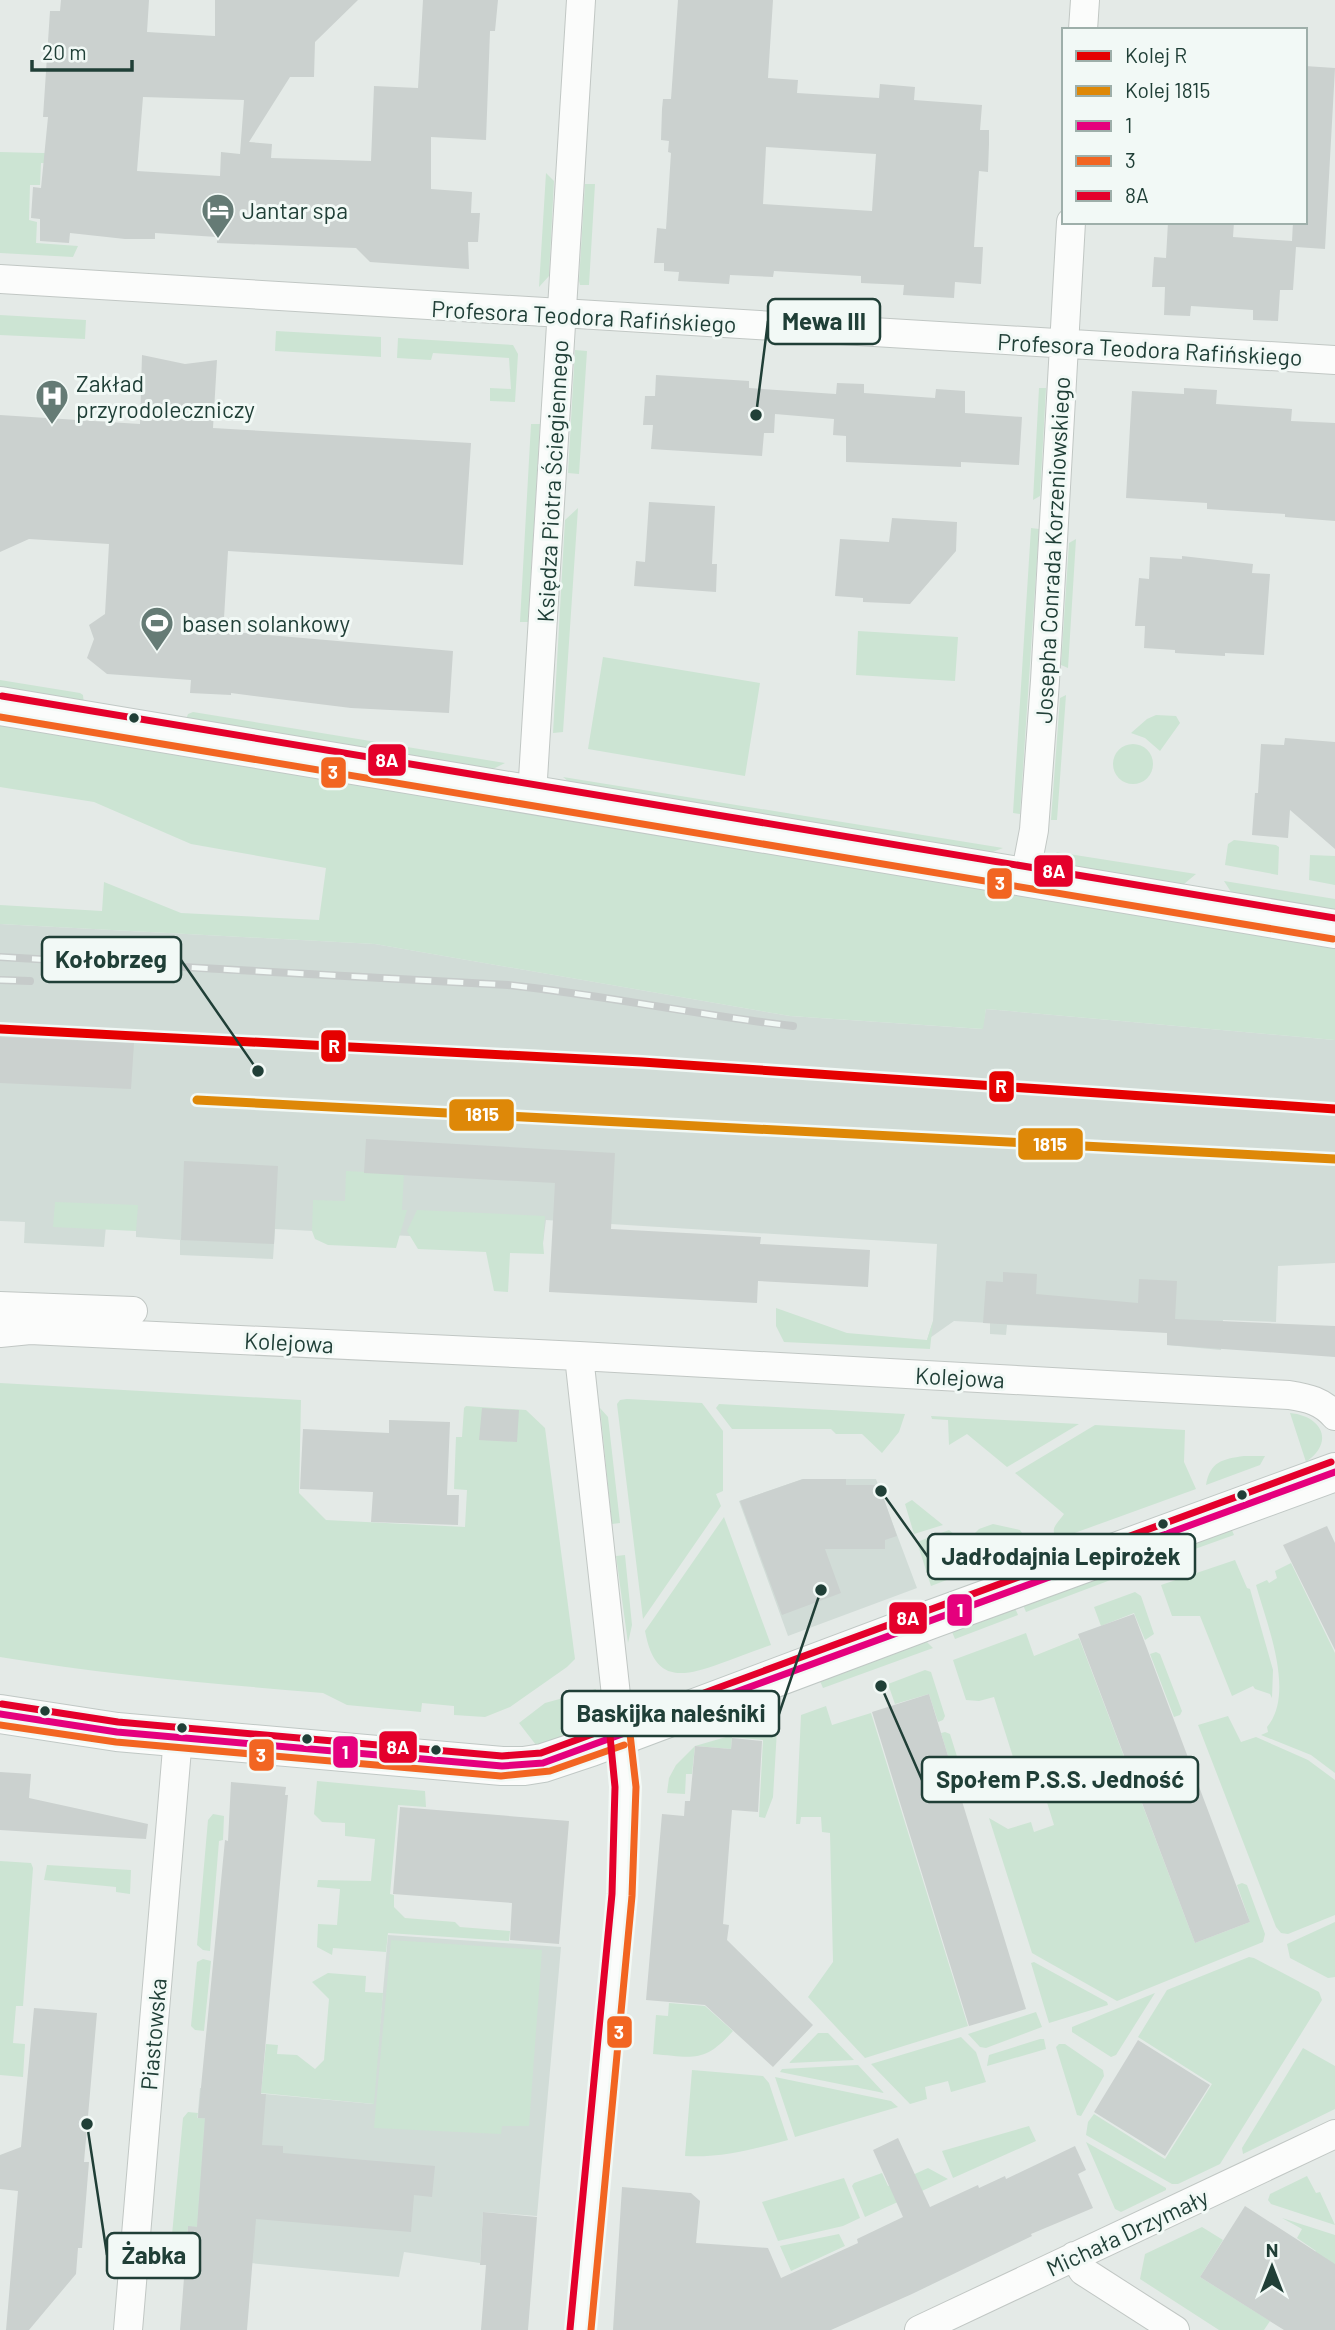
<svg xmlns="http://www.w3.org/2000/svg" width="1335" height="2330" font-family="Barlow,sans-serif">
	<rect width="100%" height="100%" fill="#e4eae7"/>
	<path fill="#d1dcd7" d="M0,924L375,944L790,1016L982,1029L986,1009L1335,1040V1263L1278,1266L1276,1322L1223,1320L1221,1350L1167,1345V1319L1138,1331L1007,1325L1006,1335L990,1334V1323L954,1321L927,1340L933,1321L937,1244L546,1220L543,1243L275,1229L273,1259L180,1255V1240L136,1237V1228L106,1226L104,1247L24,1243L25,1222L0,1221Z
		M803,1479H876L917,1588L788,1636L739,1501Z
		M388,1935L561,1947L537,2216L483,2212L480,2263L404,2252L399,2277L186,2257L200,2088L373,2104Z"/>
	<path fill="#cce4d3" d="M0,152L86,154V165L41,163L40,185H30L29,220L37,222L36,243L78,246L73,257L0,253Z
		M546,173L554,181L549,276L539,287Z
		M585,184H595L589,285H580L579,281Z
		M0,315L86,320L85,339L0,335Z
		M276,331L381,337V357L275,351Z
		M398,338L513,345L518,354L515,402L490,401V388L511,389L509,358L433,353L431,360L397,358Z
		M575,350L587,351L579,474L568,473Z
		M1039,388H1046L1040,496L1033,500Z
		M531,424H540L528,622H520Z
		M578,508L563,732L553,733L565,520Z
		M1031,528L1039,529L1020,814L1013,813Z
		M1076,539L1068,668L1061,665L1069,543Z
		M858,631L958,637L955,681L856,675Z
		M603,657L760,683L745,776L588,749Z
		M0,680L80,693L83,695L84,705L0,692Z
		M1066,695L1057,820H1051L1060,698Z
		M193,712L505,763L491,770L185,722L188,714Z
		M1156,715L1176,716L1180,723L1160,751L1145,738L1131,733L1147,719Z
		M0,722L1335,945V1040L986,1009L983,1029L790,1016L375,944L0,924V905L102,911L104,882L181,913L319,920L326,868L191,844L94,802L0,787Z
		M1113 764a20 20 0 1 1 40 0a20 20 0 1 1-40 0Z
		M563,777L1003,848L990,853L569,782Z
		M1234,840L1276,845L1279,847L1278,875L1225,865L1228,844Z
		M1056,852L1196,874L1184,884L1073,868Z
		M1310,855L1335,856V885L1309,880Z
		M1224,881L1335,899V913L1239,897L1231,892Z
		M346,1171L404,1174L402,1210H407L396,1248L328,1245L315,1239L312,1231L313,1200L345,1201Z
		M55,1202L138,1205L136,1231L53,1227Z
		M417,1210L545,1216L543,1243L544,1254L510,1253L508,1292L494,1291L486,1252L418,1249L407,1231Z
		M776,1308L847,1333L927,1340L933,1321L930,1349L784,1342L776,1326Z
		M0,1383L301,1400L299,1493L326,1520L465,1527L467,1490L454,1489L456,1437H462L464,1408L466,1406L526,1410L545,1428L575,1659L567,1667L510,1707L485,1717L454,1715V1706L422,1703L421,1712L347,1705L323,1693C215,1684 107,1675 0,1657Z
		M627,1399L702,1403L723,1431V1491L716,1494L721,1506L643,1619L617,1404L620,1400Z
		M719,1404L905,1414L899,1432L882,1453L862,1434H836L831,1429H732L716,1408Z
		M600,1408L608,1417L620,1523L612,1524Z
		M1290,1413C1322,1416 1335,1442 1306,1462Z
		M931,1416L1079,1424L1007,1467L967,1434L949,1445L948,1420L932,1419Z
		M1095,1425L1185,1430L1184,1462L1196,1489L1058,1539C1048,1529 1058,1523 1064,1514L1015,1473Z
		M1244,1456H1265L1260,1465L1206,1485C1210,1462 1222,1459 1244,1456Z
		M912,1500L943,1525L914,1534L905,1504Z
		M724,1517L771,1645C754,1651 736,1658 719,1664C678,1679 654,1680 645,1631Z
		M993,1524L1020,1530L1027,1540L1028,1551L976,1569L973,1535L979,1529Z
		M1231,1528L1234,1535L1153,1564L1152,1556Z
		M949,1530L961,1540L965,1573L931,1586L917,1542Z
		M625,1555L632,1625L628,1643L616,1556Z
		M1235,1560L1247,1588L1250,1589L1273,1670L1272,1698L1270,1694L1255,1689L1253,1686L1232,1696L1200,1616H1172L1161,1585Z
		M1291,1563L1335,1653V1773L1311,1755L1261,1735L1268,1732L1267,1727C1296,1693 1266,1622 1256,1585L1267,1580L1269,1583L1277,1578L1275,1571Z
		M1129,1564V1573L1026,1612L1023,1605Z
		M1135,1592L1141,1596L1154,1634L1145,1640L1134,1613L1101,1626L1094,1607Z
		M1015,1608L1018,1615L955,1639L952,1632Z
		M1026,1633L1034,1656L1079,1638L1195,1943L1250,1922L1237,1885L1242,1883L1247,1885L1265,1934L1263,1942L1117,2001L1032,1953L989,1818L1008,1829L1031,1822L1034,1832L1054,1825L1045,1796L1027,1801L994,1697L979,1701L966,1700L953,1660Z
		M926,1641L933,1648L823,1688L820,1681Z
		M1156,1652L1160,1654L1182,1711L1180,1715L1174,1717L1150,1654Z
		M925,1670L931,1672L945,1716L943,1720L938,1722L929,1694L895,1704L888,1684Z
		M596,1689C590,1729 571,1734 536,1745L519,1723L545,1703Z
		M826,1706L832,1725L871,1713L968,2026L865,2058L808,1997L833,1962L830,1833L822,1832L821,1817H801L800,1824H796L801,1715Z
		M1228,1716L1241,1742L1256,1737L1308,1760L1335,1780V1915L1288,1934L1281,1933L1276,1927L1198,1725Z
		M774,1723L777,1730L773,1797L765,1818L759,1817L763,1740L732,1737L731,1749L695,1746L692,1774H686L685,1794L667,1793L669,1778L676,1765L695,1746Z
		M945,1732L950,1734L969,1795L967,1799L962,1801L941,1733Z
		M317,1781L425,1791L426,1807L398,1805L390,1894L394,1895V1907L405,1918L455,1922L460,1927L510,1931L509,1941L388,1933L386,1952L333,1948L332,1955L317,1947L318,1924L337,1925L340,1889L317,1887L318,1880L371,1881L375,1839L345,1836V1823L322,1822L314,1814Z
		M213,1814L224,1816L223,1840L219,1841L210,1951L203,1950L197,1945L208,1820Z
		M0,1861L31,1863L33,1868L23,2006H16L13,2043L25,2044L23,2077L0,2075Z
		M47,1865L131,1870L130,1894L116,1892V1887L44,1880Z
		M1335,1922V1977L1328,1978L1290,1958L1287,1944Z
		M391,1940L542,1950L529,2126H502L501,2134L374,2128Z
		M1249,1957L1254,1958L1319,1992L1322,2000L1220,2164L1178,2184H1172L1086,2135L1088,2122L1094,2114L1165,2159L1212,2084L1138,2037L1167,1990Z
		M203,1959L211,1961L204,2031L195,2030L191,2026L197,1962Z
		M1034,1962L1107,2002L1108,2005L1049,2023L1031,1963Z
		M328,1973L366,1976L365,1992L383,1993L374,2104L261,2093L266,2044L278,2045L277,2054L297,2055L315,2069L324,2060L329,1999L312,1982Z
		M1155,1993L1116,2055L1111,2057L1072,2032V2027Z
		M669,2003L705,2006L733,2031C704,2064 692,2057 653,2054L656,2015L668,2016Z
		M1036,2012L1042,2027L986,2048L980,2047L968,2034Z
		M818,2033H828L854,2060L789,2063Z
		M961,2037L976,2052L986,2082L951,2092L948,2081L925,2087L927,2099L910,2104L871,2064Z
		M1040,2039H1044L1046,2049L987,2066L989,2055Z
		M1059,2044H1065L1103,2070L1104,2076L1081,2116L1077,2115L1056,2047Z
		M1303,2048L1335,2066V2109L1243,2154L1242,2148Z
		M858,2065L884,2093L780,2072L782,2069Z
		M692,2070L763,2076L769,2083L788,2140C753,2149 721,2158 685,2156Z
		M775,2077L891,2101L898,2107L795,2137Z
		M188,2112L198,2113L197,2118L205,2119L197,2227L188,2226L185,2257L170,2256L183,2118Z
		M1029,2126L1036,2141L953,2178L942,2151Z
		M1086,2142L1166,2188V2190L1121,2212L1115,2209Z
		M928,2168L948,2179L865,2217L852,2186L854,2183L882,2173L888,2186Z
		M1307,2176L1316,2193L1320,2192L1335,2225L1271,2204L1268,2200L1270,2194Z
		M844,2178L860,2218L843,2226L778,2241L762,2202Z
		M1282,2218L1335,2235V2279L1309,2262L1316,2251L1297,2238L1302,2229Z
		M1202,2227L1223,2240L1200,2277L1270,2321L1264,2330H1219L1140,2279L1145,2254Z
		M839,2234L845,2246L791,2271L780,2246Z"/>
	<path fill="#cbd1cf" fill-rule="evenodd" d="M61,0H149L147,32L215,36V0H358L315,42L314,77H290L249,142L272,144L271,158L371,161L374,86L418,88L423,0H498L495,31H490L486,140L431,137V189L472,192L471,213H480L478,242H468L469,269L370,262L356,248L217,243V237L155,233V239H125L70,233L69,243L40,241V219L31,218L33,187L41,188L48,117H43L50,11H60ZM143,97L244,100L240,154L221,152L220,176L137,171Z
		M678,0H773L768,78L798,80L797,93L879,98L880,84L915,87L914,100L982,105L980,130H989V144L988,172L979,171L974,247H983L981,284L955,282L954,298L903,295L904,285L861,283V276L774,271L773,277L730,275L729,284L678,281L679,272L664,271V263H654L657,228L666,229L671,153L668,152L669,141L661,140L662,109L663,99H671ZM766,147L876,154L872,211L763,204Z
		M1305,66L1335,68L1325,249L1296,247L1293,290H1280L1278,321L1253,320V310L1191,306L1190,316L1164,315L1165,287H1152L1154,257L1166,258L1168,222H1234L1233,237L1292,241L1293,222H1305Z
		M142,355L185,364L217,360L213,428L471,443L463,565L228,551L224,618L235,619L234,632L453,651L449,713L351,708L231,693V695L190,693L191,680L107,674L87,658L94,639L89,625L105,614L109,544L29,539L0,552V415L140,424Z
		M656,375L749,381V388L836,394L837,383L864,384V393L935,398L936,389L965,391V413L1022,417L1019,465L961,462V467L846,462V436L833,435L834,419L775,414L774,433H764L762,456L651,449L653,425H643L645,396H655Z
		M1184,388L1217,390L1216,404L1292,409L1291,421L1335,423V521L1285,517V514L1207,509V503L1126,498L1132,391L1184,394Z
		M649,502L715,506L712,564H717L716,592L634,586L636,561L645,562Z
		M892,518L957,522L956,551L910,604L863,602V598L835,596L840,539L889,542Z
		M1182,556L1253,564L1252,573L1270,574L1264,655L1225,653V656L1175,653V650L1144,648L1145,626H1135L1139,578L1149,579L1150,557L1182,559Z
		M1285,738L1335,742V849L1290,810L1288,838L1252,835L1255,793H1258L1261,744L1284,745Z
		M0,1037L134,1043L131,1089L0,1083Z
		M366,1139L615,1153L611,1229L761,1237L760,1244L870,1250L868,1287L758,1281L757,1303L549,1292L555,1183L364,1173Z
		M184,1161L278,1166L274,1244L181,1240Z
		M1003,1272L1037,1274L1036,1294L1138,1303L1139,1279L1177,1281L1175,1319L1335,1326V1357L1167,1345V1333L983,1323L986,1281L1003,1282Z
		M482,1408L519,1410L517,1442L479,1440Z
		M389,1420L450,1422L447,1495H459L458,1525L371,1522L373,1492L300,1489L303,1429L389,1433Z
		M803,1479H846V1485H879L897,1536L885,1540V1549H825L841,1593L782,1615L740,1501Z
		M1327,1526L1335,1543V1650L1283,1545Z
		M1134,1614L1250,1922L1195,1943L1078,1634Z
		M929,1694L1026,2009L969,2026L872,1712Z
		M732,1738L762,1741L758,1812L732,1810L723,1924L729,1925L727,1940L813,2025L773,2067L705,2005L646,2000L662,1814L684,1816L685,1801H690L695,1746L731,1749Z
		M0,1772L31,1774L29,1798L148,1824L146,1839L0,1830Z
		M231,1782L286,1787L285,1795H288L261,2094H266L262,2145L283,2146V2153L435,2166L432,2197L414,2195L411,2232L256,2219L247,2330H180L188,2226L197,2227L205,2118H198L225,1840L228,1841Z
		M400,1807L569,1821L559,1944L510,1940L512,1903L393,1894Z
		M34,2008L97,2013L84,2162H89L82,2248H78L76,2274L29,2330H6L18,2191L0,2189V2155L21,2147Z
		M1138,2040L1210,2085L1165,2156L1094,2112Z
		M898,2138L930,2207L978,2185L979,2188L1005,2176L1006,2179L1075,2146L1086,2170L1078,2174L1093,2208L1031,2234L1032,2236L912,2294L831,2330H613L622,2187L691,2193L700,2201L696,2243L768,2248L781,2278L858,2243L857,2239L903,2217L873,2150Z
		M1245,2206L1335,2264V2330H1284L1200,2277Z
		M483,2212L537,2217L528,2330H481L486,2265H480Z"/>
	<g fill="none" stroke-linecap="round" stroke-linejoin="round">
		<defs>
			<path id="street" d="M1083,30L1085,0
				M0,279L1335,360
				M532,795L581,0
				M1025,877L1034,830L1045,681L1071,222
				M0,1306L133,1311
				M0,1333L30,1330L579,1356L1289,1395C1308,1398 1322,1401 1335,1416
				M579,1356L626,1787L622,1895L580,2330
				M1074,2256L1083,2271L1175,2330
				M128,2330L178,1737
				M919,2330L1335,2134"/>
			<path id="secondary" d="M0,706L1335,929
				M0,1714L117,1732L502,1766H524L543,1763L591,1747L932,1619L1335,1472"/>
		</defs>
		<use href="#street" stroke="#c1c7c4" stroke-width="30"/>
		<use href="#secondary" stroke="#c0c8c5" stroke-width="40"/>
		<use href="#street" stroke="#fbfcfb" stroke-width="28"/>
		<use href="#secondary" stroke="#fbfcfb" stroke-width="38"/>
		<defs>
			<path id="rail" d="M0,957L508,985C603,995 697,1015 793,1026
				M0,980L30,981"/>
		</defs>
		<use href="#rail" stroke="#c6cbca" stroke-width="8"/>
		<use href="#rail" stroke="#f2f9f6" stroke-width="5" stroke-dasharray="16" stroke-linecap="butt"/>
		<defs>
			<path id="bus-1" d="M0,1714L117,1732L502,1766L543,1763L1335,1472"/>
			<path id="bus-2" d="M0,717L1333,939
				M0,1725L116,1742L501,1776L550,1771L624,1745
				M591,2330L632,1896L636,1787L630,1734"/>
			<path id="bus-3" d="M2,696L1335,918
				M2,1704L118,1722L502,1756L541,1753L1331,1462
				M570,2329L612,1894L615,1787L610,1736"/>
		</defs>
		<use href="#bus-1" stroke="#f2f9f6" stroke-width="12"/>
		<use href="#bus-2" stroke="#f2f9f6" stroke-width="12"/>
		<use href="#bus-3" stroke="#f2f9f6" stroke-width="12"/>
		<use href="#bus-1" stroke="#e5007d" stroke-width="7"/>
		<use href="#bus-2" stroke="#f26522" stroke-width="7"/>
		<use href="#bus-3" stroke="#e4002b" stroke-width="7"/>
		<defs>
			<path id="rail-1" d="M0,1029L642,1062L1335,1109"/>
			<path id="rail-2" d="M197,1100L1335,1159"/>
		</defs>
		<use href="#rail-1" stroke="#f2f9f6" stroke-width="14"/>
		<use href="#rail-2" stroke="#f2f9f6" stroke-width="14"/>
		<use href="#rail-1" stroke="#e50000" stroke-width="9"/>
		<use href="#rail-2" stroke="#de8808" stroke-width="9"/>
	</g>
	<defs>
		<symbol id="hotel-pin" viewBox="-11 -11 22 30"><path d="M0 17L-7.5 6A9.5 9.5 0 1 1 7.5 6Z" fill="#657b75" stroke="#f2f9f6"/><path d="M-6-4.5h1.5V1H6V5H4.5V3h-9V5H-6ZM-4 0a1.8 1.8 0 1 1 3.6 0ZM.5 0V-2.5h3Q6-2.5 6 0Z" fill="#fff"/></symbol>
		<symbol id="hospital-pin" viewBox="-11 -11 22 30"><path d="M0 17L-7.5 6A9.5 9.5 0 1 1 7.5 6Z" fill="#657b75" stroke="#f2f9f6"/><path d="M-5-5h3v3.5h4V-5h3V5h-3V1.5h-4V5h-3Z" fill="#fff"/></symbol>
		<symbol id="stadium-pin" viewBox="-11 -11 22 30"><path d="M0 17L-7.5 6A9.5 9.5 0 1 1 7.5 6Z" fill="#657b75" stroke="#f2f9f6"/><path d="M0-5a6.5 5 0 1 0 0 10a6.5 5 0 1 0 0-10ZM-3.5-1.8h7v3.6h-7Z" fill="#fff"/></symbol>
	</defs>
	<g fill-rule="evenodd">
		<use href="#hotel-pin" x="199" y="191" width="38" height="52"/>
		<use href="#hospital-pin" x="33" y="377" width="38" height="52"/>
		<use href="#stadium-pin" x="138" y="604" width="38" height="52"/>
	</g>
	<g fill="#203f37" stroke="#f2f9f6" stroke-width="2.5">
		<circle cx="134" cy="718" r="6"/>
		<circle cx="1242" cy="1495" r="6"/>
		<circle cx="1163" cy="1524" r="6"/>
		<circle cx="45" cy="1711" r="6"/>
		<circle cx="182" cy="1728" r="6"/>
		<circle cx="307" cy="1739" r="6"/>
		<circle cx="436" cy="1750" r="6"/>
	</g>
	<g text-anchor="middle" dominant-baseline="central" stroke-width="6" stroke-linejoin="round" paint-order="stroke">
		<g font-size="23" fill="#203f37" stroke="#f2f9f6" text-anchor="start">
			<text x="242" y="210">Jantar spa</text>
			<text x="76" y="383">Zakład<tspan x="76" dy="26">przyrodoleczniczy</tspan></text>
			<text x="182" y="623">basen solankowy</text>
		</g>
		<g font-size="23" fill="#203f37" stroke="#f2f9f6">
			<text transform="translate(584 316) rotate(3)">Profesora Teodora Rafińskiego</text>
			<text transform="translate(1150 349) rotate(3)">Profesora Teodora Rafińskiego</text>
			<text transform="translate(552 481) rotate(-87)">Księdza Piotra Ściegiennego</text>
			<text transform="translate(1052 550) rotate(-87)">Josepha Conrada Korzeniowskiego</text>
			<text transform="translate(289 1342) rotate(3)">Kolejowa</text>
			<text transform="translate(960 1377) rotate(3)">Kolejowa</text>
			<text transform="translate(153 2034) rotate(-85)">Piastowska</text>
			<text transform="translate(1127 2232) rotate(-25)">Michała Drzymały</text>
		</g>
	</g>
	<path fill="none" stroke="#203f37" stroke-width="2.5" d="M756 415L768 321M258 1071L181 960M881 1491L928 1557M821 1590L779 1714M881 1686L922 1780M87 2124L107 2255"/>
	<g fill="#203f37" stroke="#f2f9f6" stroke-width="2.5">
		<circle cx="756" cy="415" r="7"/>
		<circle cx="258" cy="1071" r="7"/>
		<circle cx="881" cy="1491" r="7"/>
		<circle cx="821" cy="1590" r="7"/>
		<circle cx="881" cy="1686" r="7"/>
		<circle cx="87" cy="2124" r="7"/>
	</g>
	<g fill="#f2f9f6" stroke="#203f37" stroke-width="2.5">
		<rect x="768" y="299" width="112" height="45" rx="7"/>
		<rect x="42" y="937" width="139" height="45" rx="7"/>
		<rect x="928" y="1534" width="267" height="45" rx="7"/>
		<rect x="562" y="1691" width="217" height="45" rx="7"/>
		<rect x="922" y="1757" width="276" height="45" rx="7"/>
		<rect x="107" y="2233" width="93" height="45" rx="7"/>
	</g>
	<g font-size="24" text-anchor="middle" font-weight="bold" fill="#203f37">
		<text x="824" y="330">Mewa III</text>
		<text x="111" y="968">Kołobrzeg</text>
		<text x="1061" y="1565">Jadłodajnia Lepirożek</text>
		<text x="671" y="1722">Baskijka naleśniki</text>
		<text x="1060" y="1788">Społem P.S.S. Jedność</text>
		<text x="154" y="2264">Żabka</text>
	</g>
	<g stroke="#f2f9f6" stroke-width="2.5">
		<rect x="367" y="743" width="40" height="34" rx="7" fill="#e4002b"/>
		<rect x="320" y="756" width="27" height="33" rx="7" fill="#f26522"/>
		<rect x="1033" y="854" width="41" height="34" rx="7" fill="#e4002b"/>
		<rect x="986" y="867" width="27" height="33" rx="7" fill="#f26522"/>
		<rect x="320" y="1029" width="27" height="34" rx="7" fill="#e50000"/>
		<rect x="988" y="1070" width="27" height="33" rx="7" fill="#e50000"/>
		<rect x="448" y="1098" width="67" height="34" rx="7" fill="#de8808"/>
		<rect x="1017" y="1127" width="67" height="34" rx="7" fill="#de8808"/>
		<rect x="946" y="1593" width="27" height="34" rx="7" fill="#e5007d"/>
		<rect x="888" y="1601" width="40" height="34" rx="7" fill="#e4002b"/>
		<rect x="378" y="1730" width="40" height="34" rx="7" fill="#e4002b"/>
		<rect x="332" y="1735" width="27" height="34" rx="7" fill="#e5007d"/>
		<rect x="248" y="1738" width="27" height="34" rx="7" fill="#f26522"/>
		<rect x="606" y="2015" width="27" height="34" rx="7" fill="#f26522"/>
	</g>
	<g font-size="19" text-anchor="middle" font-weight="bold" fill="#fff">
		<text x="387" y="767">8A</text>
		<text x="333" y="779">3</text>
		<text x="1054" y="878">8A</text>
		<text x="1000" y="890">3</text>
		<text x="334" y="1053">R</text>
		<text x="1001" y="1093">R</text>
		<text x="482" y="1121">1815</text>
		<text x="1050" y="1151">1815</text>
		<text x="960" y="1617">1</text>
		<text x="908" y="1625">8A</text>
		<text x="398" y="1754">8A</text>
		<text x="345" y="1759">1</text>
		<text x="261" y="1762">3</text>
		<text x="619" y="2039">3</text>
	</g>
	<rect x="1062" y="28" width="245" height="196" fill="#f2f9f6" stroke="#9eafaa" stroke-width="2"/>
	<rect x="1076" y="51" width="35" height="10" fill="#e50000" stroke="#9eafaa" stroke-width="2"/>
	<text x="1125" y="63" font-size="21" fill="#203f37">Kolej R</text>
	<rect x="1076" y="86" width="35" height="10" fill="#de8808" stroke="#9eafaa" stroke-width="2"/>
	<text x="1125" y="98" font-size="21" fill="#203f37">Kolej 1815</text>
	<rect x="1076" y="121" width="35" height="10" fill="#e5007d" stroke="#9eafaa" stroke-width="2"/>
	<text x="1125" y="133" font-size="21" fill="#203f37">1</text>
	<rect x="1076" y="156" width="35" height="10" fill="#f26522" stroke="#9eafaa" stroke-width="2"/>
	<text x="1125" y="168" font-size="21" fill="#203f37">3</text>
	<rect x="1076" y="191" width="35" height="10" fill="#e4002b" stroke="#9eafaa" stroke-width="2"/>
	<text x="1125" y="203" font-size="21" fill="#203f37">8A</text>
	<g transform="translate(1272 2267)" stroke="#f2f9f6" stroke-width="5" paint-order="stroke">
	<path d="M0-5L12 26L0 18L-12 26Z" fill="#203f37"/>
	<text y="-10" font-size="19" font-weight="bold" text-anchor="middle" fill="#203f37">N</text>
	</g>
	<path d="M32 60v10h100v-10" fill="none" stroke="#203f37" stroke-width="3.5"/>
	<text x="42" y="60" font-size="21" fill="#203f37" stroke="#f2f9f6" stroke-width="5" paint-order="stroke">20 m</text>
</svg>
